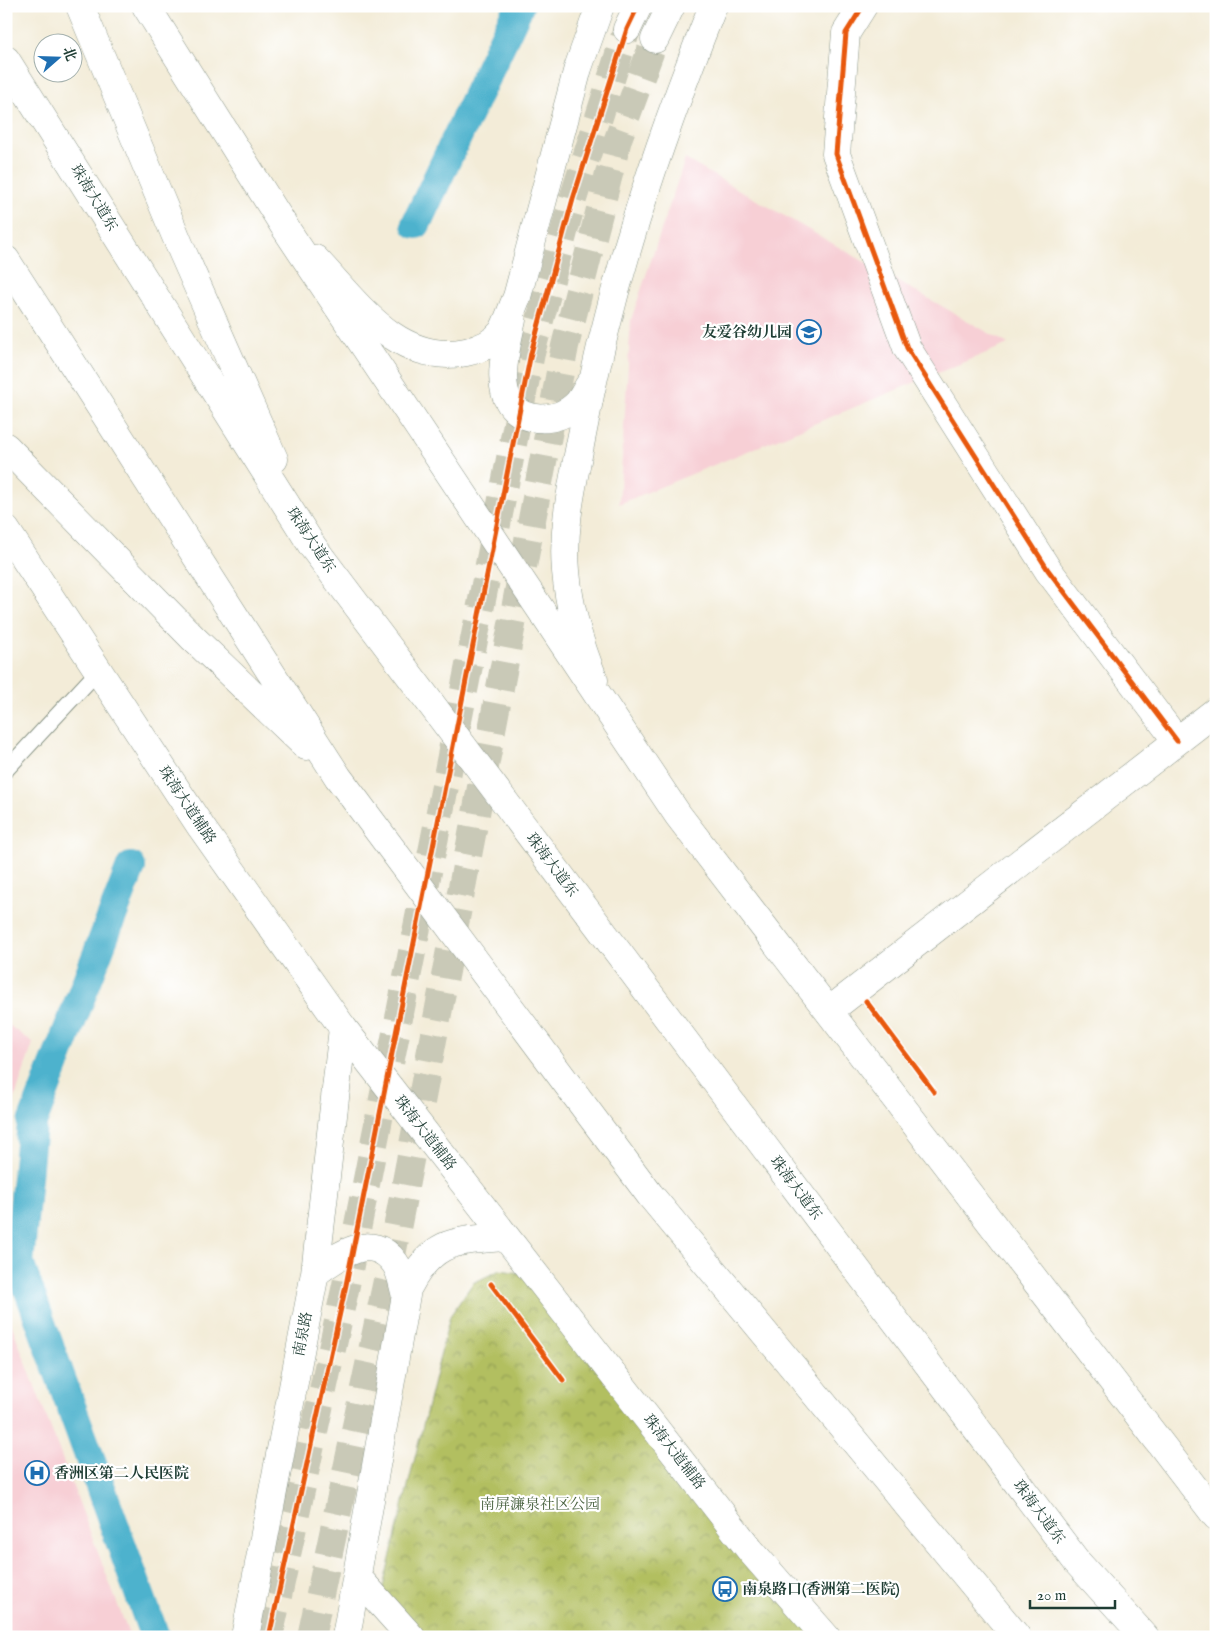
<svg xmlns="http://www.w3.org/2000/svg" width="1222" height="1643" font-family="'IM FELL English','Noto Serif SC',serif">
	<defs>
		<pattern id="park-crowns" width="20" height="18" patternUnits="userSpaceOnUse" patternTransform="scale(1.25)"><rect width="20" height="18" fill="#b2bf61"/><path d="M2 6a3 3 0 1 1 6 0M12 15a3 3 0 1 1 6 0" fill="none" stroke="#909c51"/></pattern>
	</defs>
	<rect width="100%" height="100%" fill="#fff"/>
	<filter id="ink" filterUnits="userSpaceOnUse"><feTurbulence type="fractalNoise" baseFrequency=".02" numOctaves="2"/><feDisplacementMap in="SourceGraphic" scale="10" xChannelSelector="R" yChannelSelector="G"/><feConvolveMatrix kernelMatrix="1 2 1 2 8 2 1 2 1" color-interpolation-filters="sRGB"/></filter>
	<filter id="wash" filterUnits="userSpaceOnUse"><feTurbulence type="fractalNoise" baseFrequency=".0096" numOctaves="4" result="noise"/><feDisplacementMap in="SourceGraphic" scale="20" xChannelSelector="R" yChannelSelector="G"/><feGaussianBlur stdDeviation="1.12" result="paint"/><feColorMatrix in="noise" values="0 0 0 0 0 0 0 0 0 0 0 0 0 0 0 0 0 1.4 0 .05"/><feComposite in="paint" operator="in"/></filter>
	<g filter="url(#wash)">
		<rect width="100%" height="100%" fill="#f3ecd8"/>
		<path fill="#f7cfd5" d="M685,159L1008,344L619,504L631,320Z
			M6,1023L33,1043L6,1125Z
			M6,1310L130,1637H6Z"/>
		<path fill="url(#park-crowns)" stroke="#687e4a" d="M500,1270L527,1274L820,1637H423L382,1591L450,1316L473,1283Z"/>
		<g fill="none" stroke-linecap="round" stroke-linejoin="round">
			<path stroke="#4eb2cd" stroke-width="30" d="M416,224L519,6
				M131,867L32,1123L19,1263L155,1637"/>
		</g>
	</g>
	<g filter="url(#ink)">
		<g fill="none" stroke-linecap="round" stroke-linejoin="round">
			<path stroke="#c9c9b7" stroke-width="28" stroke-dasharray="28 14" stroke-linecap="butt" d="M269,1637L346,1285L531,353L573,199L627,29
				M311,1637L388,1276L565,346L618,139L655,39"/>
			<defs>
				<path id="service" d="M6,770L99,670"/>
				<path id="minor" d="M863,6L846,33L836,154L907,348L1048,570L1177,741
					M315,259C356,302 398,366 466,352C480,349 493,344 502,332C508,322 512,308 517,297L578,68L600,6
					M512,320C507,342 496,384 510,403C524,424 558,422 575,406C582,400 585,391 590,384
					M594,680C580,646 569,608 566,571C562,526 573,483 581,440C609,289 656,148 713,6
					M829,1011L1216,711
					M358,1578L411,1637"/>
				<path id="tertiary" d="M627,29L638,6
					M655,39L671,6
					M315,1273C339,1255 372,1231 395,1263C401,1271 403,1286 406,1296
					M245,1637L315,1273L343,1028
					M346,1637L407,1289C433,1239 454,1241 505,1237"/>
				<path id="secondary" d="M146,6L286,229L678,815L1216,1516
					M6,530L201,827L343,1028L750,1550L826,1637"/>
				<path id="trunk" d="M80,6L182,251L274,459
					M6,60L313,547L1077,1562L1145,1637
					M6,260L338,777L650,1195L1017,1637
					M6,447L193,638L306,746"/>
			</defs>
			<use href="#service" stroke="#899486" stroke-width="17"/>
			<use href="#minor" stroke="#899486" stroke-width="29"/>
			<use href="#tertiary" stroke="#899486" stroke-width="29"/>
			<use href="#secondary" stroke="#899486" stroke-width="29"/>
			<use href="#trunk" stroke="#899486" stroke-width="29"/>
			<use href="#service" stroke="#fff" stroke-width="15"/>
			<use href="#minor" stroke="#fff" stroke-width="28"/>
			<use href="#tertiary" stroke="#fff" stroke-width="28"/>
			<use href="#secondary" stroke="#fff" stroke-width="28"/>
			<use href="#trunk" stroke="#fff" stroke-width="28"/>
			<defs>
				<path id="cycleway" d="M863,6L846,33L836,154L907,348L1048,570L1177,741
					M866,1001L934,1092
					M491,1284L563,1380
					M269,1637L346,1285L531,353L573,199L627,29L638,6"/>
			</defs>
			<use href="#cycleway" stroke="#fff" stroke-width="8"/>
			<use href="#cycleway" stroke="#e8590c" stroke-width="5"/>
		</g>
	</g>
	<defs>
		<symbol id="school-ring" viewBox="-11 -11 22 22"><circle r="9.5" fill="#fff" stroke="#1f6fb2" stroke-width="1.5"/><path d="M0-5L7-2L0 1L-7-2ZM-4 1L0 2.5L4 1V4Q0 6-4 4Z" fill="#1f6fb2"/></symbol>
		<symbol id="hospital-ring" viewBox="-11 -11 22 22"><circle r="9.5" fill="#fff" stroke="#1f6fb2" stroke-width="1.5"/><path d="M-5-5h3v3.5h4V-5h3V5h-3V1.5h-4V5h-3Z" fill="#1f6fb2"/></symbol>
		<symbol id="bus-ring" viewBox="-11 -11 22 22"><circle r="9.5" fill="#fff" stroke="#1f6fb2" stroke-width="1.5"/><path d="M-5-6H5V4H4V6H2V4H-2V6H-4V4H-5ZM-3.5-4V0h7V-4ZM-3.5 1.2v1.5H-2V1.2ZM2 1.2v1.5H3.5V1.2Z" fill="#1f6fb2"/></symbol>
	</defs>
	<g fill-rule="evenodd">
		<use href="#school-ring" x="795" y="318" width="28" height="28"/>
		<use href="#hospital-ring" x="23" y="1459" width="28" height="28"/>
		<use href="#bus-ring" x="711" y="1575" width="28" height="28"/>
	</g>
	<g text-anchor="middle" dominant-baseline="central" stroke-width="4.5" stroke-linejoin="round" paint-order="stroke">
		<g font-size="15" fill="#1f3d34" stroke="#fff">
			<text transform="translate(94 198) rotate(58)">珠海大道东</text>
			<text transform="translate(311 540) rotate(56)">珠海大道东</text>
			<text transform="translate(187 805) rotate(56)">珠海大道辅路</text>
			<text transform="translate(552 865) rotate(53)">珠海大道东</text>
			<text transform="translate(425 1133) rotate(52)">珠海大道辅路</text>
			<text transform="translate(796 1188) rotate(53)">珠海大道东</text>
			<text transform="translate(303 1334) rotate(-79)">南泉路</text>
			<text transform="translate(674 1452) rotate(52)">珠海大道辅路</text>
			<text transform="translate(1039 1512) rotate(53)">珠海大道东</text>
		</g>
		<g font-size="15" font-weight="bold" fill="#1f3d34" stroke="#fff" text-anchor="start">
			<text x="792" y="332" text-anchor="end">友爱谷幼儿园</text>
			<text x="54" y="1473">香洲区第二人民医院</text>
			<text x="742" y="1589">南泉路口(香洲第二医院)</text>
		</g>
		<g font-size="15" fill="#4b6442" stroke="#fff">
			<text x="540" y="1504">南屏濂泉社区公园</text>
		</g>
	</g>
	<rect width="1222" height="1643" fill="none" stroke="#fff" stroke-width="25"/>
	<g transform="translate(58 58) rotate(70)"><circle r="24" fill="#ffffff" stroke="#a5b1ae"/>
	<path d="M0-4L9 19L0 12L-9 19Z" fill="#1f6fb2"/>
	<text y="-8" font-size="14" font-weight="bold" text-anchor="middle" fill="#1f3d34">北</text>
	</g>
	<path d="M1030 1600v8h85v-8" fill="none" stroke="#1f3d34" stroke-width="2.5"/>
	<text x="1037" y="1600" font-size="15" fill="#1f3d34" stroke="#ffffff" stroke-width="4" paint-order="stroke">20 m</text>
</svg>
